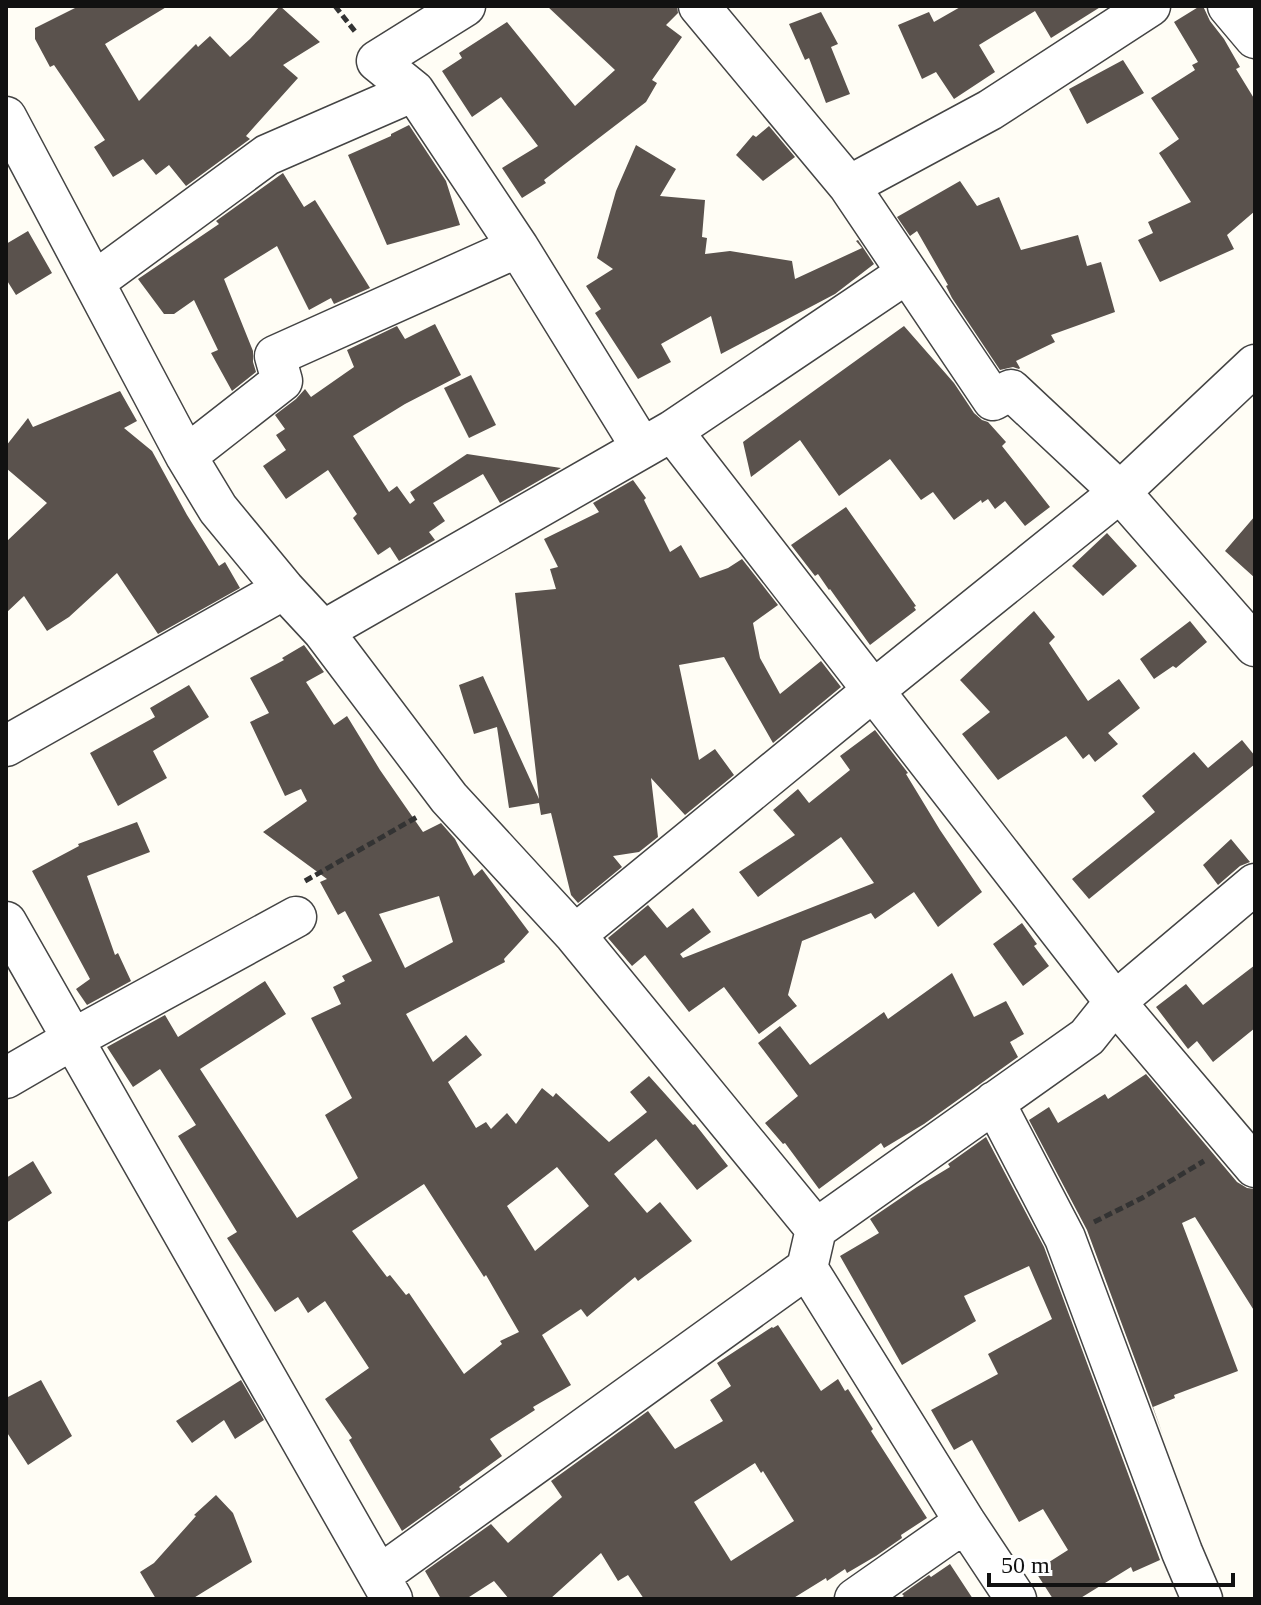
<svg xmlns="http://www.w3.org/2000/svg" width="1261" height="1605" font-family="'Times New Roman',serif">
	<rect width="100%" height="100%" fill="#fffdf5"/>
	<path fill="#5a524d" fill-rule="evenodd" d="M79,6H168L105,44L139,101L196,44L198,47L210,36L230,57L250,39L280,6L320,42L283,65L298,78L246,136L250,139L186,186L169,165L156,175L143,159L113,177L94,147L105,140L54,65L50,67L35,39V28Z
		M547,6H677L678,13L666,25L682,37L652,80L657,83L646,102L544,180L546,183L522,198L502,168L538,146L501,97L472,117L442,71L462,58L459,53L507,22L575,106L615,70Z
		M962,6H1102L1051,38L1035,11L979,45L995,72L954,99L936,72L922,79L898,25L929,12L934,22Z
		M1200,6H1203L1210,21L1224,39L1240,67L1236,69L1255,100V211L1227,235L1234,249L1160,282L1138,240L1153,233L1148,222L1191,202L1159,153L1179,139L1151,98L1195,70L1192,65L1198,62L1174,22Z
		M821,12L838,44L831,47L850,94L826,103L809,58L805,60L789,24Z
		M1123,60L1144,93L1087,124L1069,89Z
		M409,125L446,181L460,225L387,245L348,155L391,136V134Z
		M769,126L795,157L763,181L736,155L753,135L756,137Z
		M636,145L676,169L660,196L705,200L702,237L707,238L705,254L730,251L792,261L795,279L862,248L856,241L858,240L874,264L835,294L721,354L711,316L661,344L671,362L638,379L595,313L601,309L586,286L613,269L597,258L616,191Z
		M283,173L304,207L315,200L370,288L334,304L331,298L309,310L277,246L224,279L253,351V362L256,372L232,391L211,353L218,350L194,300L174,314H164L138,279L219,224L216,221Z
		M960,181L977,206L999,197L1021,250L1078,235L1087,266L1101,262L1115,312L1051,335L1055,342L1016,361L1020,368L1019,369L1013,367L1000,370L952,298L946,286L948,285L917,231L910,236L897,217Z
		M28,231L52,273L16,295L6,279V244Z
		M435,324L461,375L405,404L353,436L389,492L397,486L410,504L415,500L410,492L467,454L561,468L500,503L483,474L433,503L445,521L429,532L435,540L399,561L390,547L378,555L353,518L357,514L328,470L286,499L263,466L286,450L276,435L285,429L275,415L296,399L305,389L311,397L354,367L347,350L397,326L405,339Z
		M904,326L954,383L974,413L982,420L988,422L1006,442L1002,446L1050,507L1025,526L1005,501L995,509L988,499L982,503L981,500L954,520L933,492L921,500L890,459L839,496L800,440L751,477L743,442Z
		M471,375L496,425L469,438L444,388Z
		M120,391L137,421L124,428L152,451L187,515L219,566L225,562L240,588L158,634L117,573L69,617L47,631L24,596L6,613V542L47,503L6,468V446L28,418L33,427Z
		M633,480L646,498L644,500L670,552L681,545L700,578L728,568L742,559L778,605L753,623L760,658L780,694L821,661L841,687L773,743L724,657L679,665L699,760L715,749L734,775L685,815L651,778L658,837L639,852L613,856L622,867L578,903L571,895L551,813L541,815L539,803L509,808L497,727L474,734L459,685L483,676L539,799L515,593L556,589L550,569L558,567L544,539L599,512L593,503Z
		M846,507L916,606L914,607L916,610L870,645L830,589L829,590L818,574L815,576L791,545Z
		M1255,516V578L1225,551Z
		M1107,533L1137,566L1103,596L1072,566Z
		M1034,611L1055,637L1049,643L1088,701L1119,679L1140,708L1108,733L1118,744L1095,762L1089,754L1083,759L1066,736L998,780L962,734L990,712L960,680Z
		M1190,621L1207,642L1176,668L1173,666L1154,679L1140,659Z
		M304,645L324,672L306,682L334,725L347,716L380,770L423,832L441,823L455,839L474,876L482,869L529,932L504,959L505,962L406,1014L433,1062L466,1035L482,1055L448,1082L476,1128L486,1122L491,1129L507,1113L516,1124L542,1088L553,1097L556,1093L609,1142L647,1112L630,1092L649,1076L693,1125L695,1124L728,1166L697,1190L656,1139L614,1174L647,1213L660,1202L692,1241L638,1281L635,1277L587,1317L581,1309L542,1335L571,1385L533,1407L535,1410L490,1439L502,1456L459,1487L461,1489L402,1531L349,1440L352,1438L325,1399L369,1368L325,1301L308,1313L298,1297L275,1312L227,1238L237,1232L178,1136L196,1125L160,1069L133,1087L107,1047L165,1015L178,1037L265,981L286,1014L200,1069L297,1218L358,1178L325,1115L352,1098L311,1018L341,1004L333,987L345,981L342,976L372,961L345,911L338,915L320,882L327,879L263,832L307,801L301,789L285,796L250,722L269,713L250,678L284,660L282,658ZM439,896L453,942L405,968L379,914ZM557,1167L589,1206L535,1251L507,1206ZM424,1184L484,1277L486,1275L519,1332L500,1341L502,1344L464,1374L409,1293L406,1295L390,1275L387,1277L352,1231Z
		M189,685L209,717L153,751L167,778L118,806L90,753L155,717L150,708Z
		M875,730L908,773L906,774L940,830L982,892L938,927L914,892L875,919L871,913L802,941L788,995L797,1006L759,1034L724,987L689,1012L645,955L632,966L608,938L648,905L667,928L693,908L711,932L680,954L683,958L874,883L841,837L758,897L739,872L795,835L773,810L798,789L809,803L850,770L840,756Z
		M1242,740L1255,756V764L1089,899L1072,879L1155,812L1142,796L1194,752L1208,768Z
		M137,822L150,852L87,876L115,955L118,953L131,981L87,1005L76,989L90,979L32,871L79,846L78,844Z
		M1231,839L1250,862L1240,866L1218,885L1203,865Z
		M1022,923L1037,944L1034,946L1049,966L1023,986L993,944Z
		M1255,965V1028L1213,1062L1197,1041L1188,1049L1156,1007L1186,984L1203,1005Z
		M952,973L974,1017L1006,1001L1024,1034L1010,1042L1018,1057L924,1124L884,1148L881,1143L819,1189L785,1143L783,1144L765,1123L798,1096L758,1043L780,1026L810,1065L884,1012L888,1019Z
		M1146,1074L1237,1182L1247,1188L1255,1189V1312L1195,1217L1182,1223L1238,1371L1174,1395L1175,1398L1153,1407L1163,1435L1087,1230L1029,1120L1049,1107L1058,1123L1105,1094L1108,1099Z
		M986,1137L1044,1247L1160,1560L1133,1572L1131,1567L1079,1599H1053L1035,1571L1068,1550L1043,1509L1019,1522L972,1440L954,1450L931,1410L998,1374L988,1354L1052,1319L1029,1266L964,1296L976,1321L902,1365L840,1256L879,1233L870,1219L917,1187L950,1167L948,1164Z
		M33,1161L52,1193L6,1223V1178Z
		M778,1325L821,1391L838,1379L845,1391L848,1389L873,1429L871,1431L927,1518L901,1535L902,1538L876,1556L847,1573L845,1569L827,1581L826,1578L792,1599H644L628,1575L618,1581L601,1553L550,1599H509L494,1581L466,1599H441L425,1571L491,1524L508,1543L562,1497L551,1481L648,1411L675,1449L723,1421L710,1400L731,1386L717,1363L772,1327L773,1328ZM755,1463L761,1473L763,1471L794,1521L731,1561L694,1502Z
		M41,1380L72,1436L28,1465L6,1431V1398Z
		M241,1380L264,1420L235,1439L224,1420L192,1443L176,1421Z
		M216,1495L233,1513L252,1562L192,1599H156L140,1572L154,1563L196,1516L194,1515Z
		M950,1564L973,1599H899L904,1596L902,1594L929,1575L931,1577Z"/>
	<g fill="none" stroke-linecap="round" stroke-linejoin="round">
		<defs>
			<path id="minor" d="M465,6L377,61L414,91L518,247L642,448
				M699,6L849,186L993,400L1011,390L1120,492L1255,646
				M1228,6L1255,38
				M6,117L186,456L218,509L284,589L323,631L449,798L575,935L816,1229
				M849,186L990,110L1150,6
				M94,282L267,155L414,91
				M672,431L1115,1002L1255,1167
				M186,456L282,381L275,356L518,247
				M323,631L672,431L907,273
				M6,746L284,589
				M6,922L392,1599
				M575,935L874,690L1120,492L1255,365
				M6,1078L73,1039L296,917
				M994,1102L1065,1238L1182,1552L1202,1599
				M807,1268L965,1522L1016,1599
				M379,1576L807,1268L816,1229L1087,1037L1115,1002L1255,884
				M855,1599L965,1522"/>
		</defs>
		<use href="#minor" stroke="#444" stroke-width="43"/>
		<path stroke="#333" stroke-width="5" stroke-dasharray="8 4" stroke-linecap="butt" d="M335,6L357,34
			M305,881L417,817
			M1094,1222L1142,1198L1204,1161"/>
		<use href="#minor" stroke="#fff" stroke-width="40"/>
	</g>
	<rect width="1261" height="1605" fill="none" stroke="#111111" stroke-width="16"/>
	<path d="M989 1573v12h244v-12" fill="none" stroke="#111111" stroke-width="4"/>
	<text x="1001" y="1573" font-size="24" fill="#111111" stroke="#ffffff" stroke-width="6" paint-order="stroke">50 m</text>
</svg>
